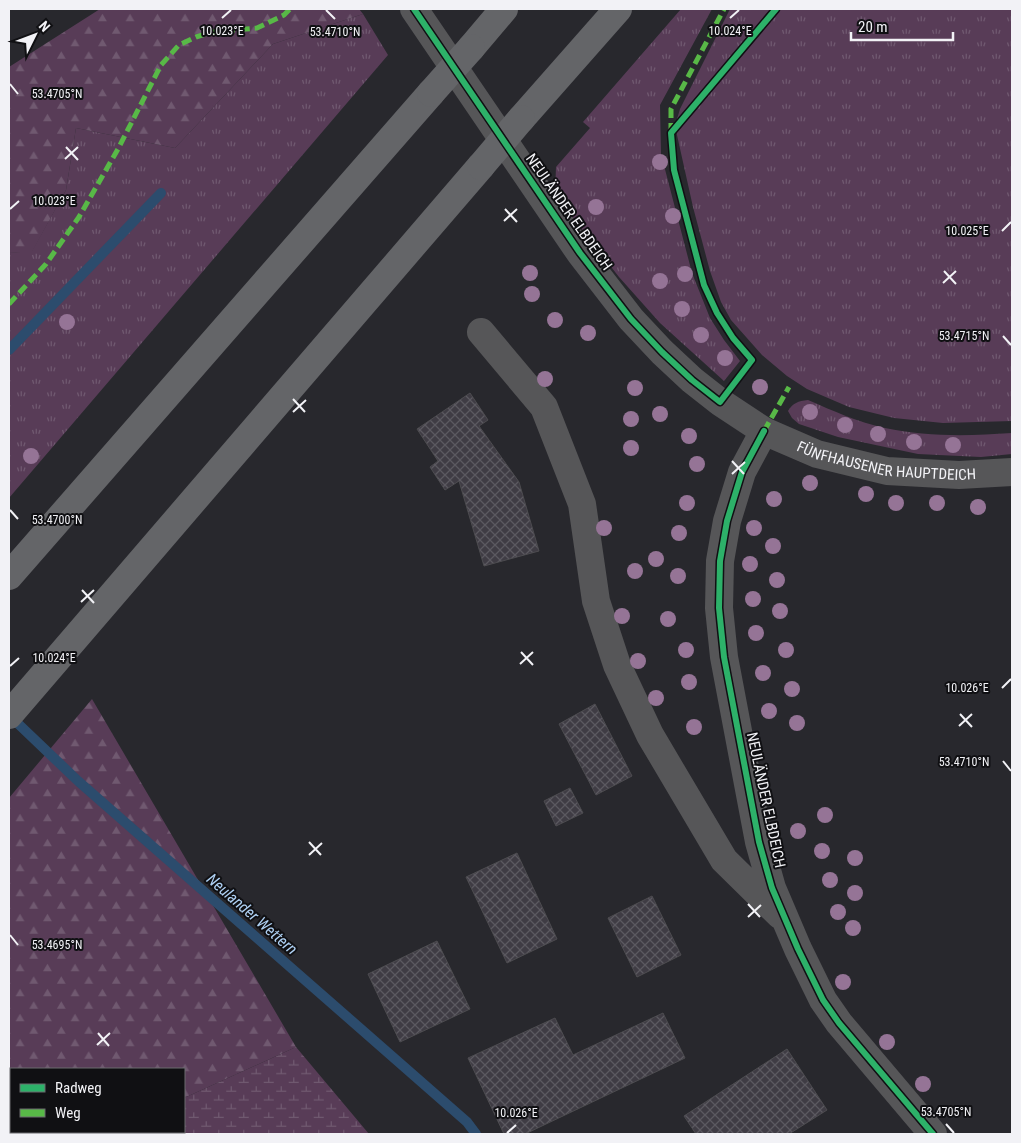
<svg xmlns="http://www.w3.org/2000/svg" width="1021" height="1143" font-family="'Roboto Condensed',sans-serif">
	<defs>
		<pattern id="grass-tufts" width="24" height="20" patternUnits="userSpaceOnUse" patternTransform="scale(1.25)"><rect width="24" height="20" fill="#583c57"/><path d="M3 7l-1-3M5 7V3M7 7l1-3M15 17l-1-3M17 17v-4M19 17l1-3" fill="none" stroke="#705970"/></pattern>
		<pattern id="forest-firs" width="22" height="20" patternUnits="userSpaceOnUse" patternTransform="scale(1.25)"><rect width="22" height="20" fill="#583c57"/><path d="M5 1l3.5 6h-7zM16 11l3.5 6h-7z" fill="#705970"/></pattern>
		<pattern id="wetland-marsh" width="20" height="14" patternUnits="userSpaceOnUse" patternTransform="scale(1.25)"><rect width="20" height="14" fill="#583c57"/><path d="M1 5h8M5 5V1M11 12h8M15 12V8" fill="none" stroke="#705970"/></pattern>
		<pattern id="building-cross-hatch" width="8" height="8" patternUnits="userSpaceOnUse" patternTransform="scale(1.25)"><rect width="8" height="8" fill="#3f3c44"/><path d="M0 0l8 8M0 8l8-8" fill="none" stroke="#5b5960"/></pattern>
	</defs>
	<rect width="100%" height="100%" fill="#28282d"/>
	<path fill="url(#grass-tufts)" d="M681,9H712L660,105L661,154L692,273L710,318L724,340L740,361L724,381L660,323L619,277L555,195L556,167L590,128L583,122Z
		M730,9H1012V421L943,423L894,418L849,407L807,389L787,376L762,355L731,320L721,302L710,271L693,207L675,126L680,109Z
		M363,14L388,55L9,498V253L32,251L66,190L76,128L175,148L273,44Z
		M808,400C833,411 858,422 885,428C926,437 970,436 1012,433V454L981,457L918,454L838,437L799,424L792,418L788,411C793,403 798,401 808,400Z"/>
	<path fill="url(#forest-firs)" d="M100,9H359L363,14L273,44L175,148L76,128L66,190L32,252L9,253V67Z
		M92,699L296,1047L184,1098V1069H11V1132H111L105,1134H9V798Z"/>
	<path fill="url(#wetland-marsh)" d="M296,1047L369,1134H105L111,1132H184V1098Z"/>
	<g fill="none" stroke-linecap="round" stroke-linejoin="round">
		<path stroke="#2c4c6d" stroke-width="10" d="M9,350L161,193
			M10,716L78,781L467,1122L476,1134"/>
	</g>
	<path fill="url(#building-cross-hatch)" stroke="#4d4c50" d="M470,393L488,420L479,426L519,482L539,551L484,566L459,481L445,490L430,467L438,461L417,429Z
		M595,704L632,776L596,795L559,724Z
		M570,788L583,813L556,826L544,801Z
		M517,853L557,939L507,963L466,877Z
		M652,896L681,955L637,977L608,918Z
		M437,941L470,1009L400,1042L368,974Z
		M663,1013L685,1058L525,1134H504L468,1058L555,1018L573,1055Z
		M787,1049L827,1110L789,1134H696L684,1116Z"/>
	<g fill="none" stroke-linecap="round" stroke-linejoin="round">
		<path stroke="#565658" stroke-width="28" d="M481,332L544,407L582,504L596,601L617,665L650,735L724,860L780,915
			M764,431L742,472L727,521L720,561L719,608L724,657L759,842L772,888L798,949L823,1000L839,1023L933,1134"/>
		<path stroke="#565658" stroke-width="28" id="s1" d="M414,9L580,253L631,319L662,352L692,380L720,402L764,431L817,454L887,471L959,475L1012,472"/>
		<path stroke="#646568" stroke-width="28" d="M471,48L504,9
			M521,119L618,9
			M9,576L431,93
			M9,715L481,166"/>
		<path stroke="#646568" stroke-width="28" d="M431,93L471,48
			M481,166L521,119"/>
		<path stroke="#58b947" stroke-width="5" stroke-dasharray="10 5" stroke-linecap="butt" d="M671,133V109L724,9
			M9,304L46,264L79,217L118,149L161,65L179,45L196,37L212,32L257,28L284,15L290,9
			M764,431L789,387"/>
		<defs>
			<path id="cycleway" d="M414,9L580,253L631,319L662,352L692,380L720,402L752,360L733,338L717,313L704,285L674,170L671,133L776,9
				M764,431L742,472L727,521L720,561L719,608L724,657L759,842L772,888L798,949L823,1000L839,1023L933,1134"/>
		</defs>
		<use href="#cycleway" stroke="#101013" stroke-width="9"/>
		<use href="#cycleway" stroke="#2db169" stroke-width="6"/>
	</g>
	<g fill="#957496">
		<circle cx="660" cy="162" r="8"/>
		<circle cx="596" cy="207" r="8"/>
		<circle cx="673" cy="216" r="8"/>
		<circle cx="530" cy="273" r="8"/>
		<circle cx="685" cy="274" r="8"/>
		<circle cx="660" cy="281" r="8"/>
		<circle cx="532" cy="294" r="8"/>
		<circle cx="682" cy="309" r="8"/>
		<circle cx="555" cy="320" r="8"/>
		<circle cx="67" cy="322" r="8"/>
		<circle cx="588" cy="333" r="8"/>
		<circle cx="701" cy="335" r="8"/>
		<circle cx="725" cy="358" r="8"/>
		<circle cx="545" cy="379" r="8"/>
		<circle cx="760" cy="387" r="8"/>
		<circle cx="635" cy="388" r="8"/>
		<circle cx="810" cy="412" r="8"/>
		<circle cx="660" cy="414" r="8"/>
		<circle cx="631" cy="419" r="8"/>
		<circle cx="845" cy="425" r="8"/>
		<circle cx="878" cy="434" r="8"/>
		<circle cx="689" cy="436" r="8"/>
		<circle cx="914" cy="442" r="8"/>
		<circle cx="953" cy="445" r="8"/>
		<circle cx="631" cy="448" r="8"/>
		<circle cx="31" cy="456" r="8"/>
		<circle cx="697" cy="464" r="8"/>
		<circle cx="810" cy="483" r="8"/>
		<circle cx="866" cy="494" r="8"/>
		<circle cx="774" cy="499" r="8"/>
		<circle cx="687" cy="503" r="8"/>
		<circle cx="896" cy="503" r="8"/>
		<circle cx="937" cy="503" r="8"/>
		<circle cx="978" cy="507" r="8"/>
		<circle cx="604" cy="528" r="8"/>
		<circle cx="754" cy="528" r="8"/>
		<circle cx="679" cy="533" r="8"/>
		<circle cx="773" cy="546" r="8"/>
		<circle cx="656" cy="559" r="8"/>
		<circle cx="750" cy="564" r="8"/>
		<circle cx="635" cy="571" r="8"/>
		<circle cx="678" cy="576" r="8"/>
		<circle cx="777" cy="580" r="8"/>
		<circle cx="753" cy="599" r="8"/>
		<circle cx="780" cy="611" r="8"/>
		<circle cx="622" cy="616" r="8"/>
		<circle cx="668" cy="619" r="8"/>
		<circle cx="756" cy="633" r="8"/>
		<circle cx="686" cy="650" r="8"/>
		<circle cx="786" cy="650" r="8"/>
		<circle cx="638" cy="661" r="8"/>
		<circle cx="763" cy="673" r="8"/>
		<circle cx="689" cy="682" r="8"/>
		<circle cx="792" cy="689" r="8"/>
		<circle cx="656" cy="698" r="8"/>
		<circle cx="769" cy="711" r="8"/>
		<circle cx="797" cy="723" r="8"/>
		<circle cx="694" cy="727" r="8"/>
		<circle cx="825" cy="815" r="8"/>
		<circle cx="798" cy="831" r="8"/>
		<circle cx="822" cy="851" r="8"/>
		<circle cx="855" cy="858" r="8"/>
		<circle cx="830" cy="880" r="8"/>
		<circle cx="855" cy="893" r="8"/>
		<circle cx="838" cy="912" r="8"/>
		<circle cx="853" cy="928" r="8"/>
		<circle cx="843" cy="982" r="8"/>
		<circle cx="887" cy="1042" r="8"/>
		<circle cx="923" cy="1084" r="8"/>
	</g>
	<path fill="none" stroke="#f2f2f6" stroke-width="2" d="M326,10L335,19M222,18L231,10M730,18L739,10M10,84L18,94M66,147L78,160M65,159L78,147M10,209L19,201M505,209L517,222M504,221L517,209M1002,231L1011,222M944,271L956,284M943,283L956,271M1003,336L1011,345M293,399L305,412M293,412L306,400M732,461L744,474M732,474L745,462M10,510L18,519M82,590L94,603M81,602L94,590M521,652L533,665M520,664L533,652M10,666L19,658M1002,688L1011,679M960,714L972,727M959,726L972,714M1003,761L1011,771M309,842L321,855M309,855L322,843M748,904L760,917M748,917L761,905M10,935L18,945M98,1033L109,1046M97,1045L110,1033M946,1124L954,1133M507,1133L516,1125"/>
	<g text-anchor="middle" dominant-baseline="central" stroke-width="4" stroke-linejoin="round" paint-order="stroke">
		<g font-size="15" fill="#f2f2f6" stroke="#101013">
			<text transform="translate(569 212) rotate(55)">NEULÄNDER ELBDEICH</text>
			<text stroke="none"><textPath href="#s1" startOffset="681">FÜNFHAUSENER HAUPTDEICH</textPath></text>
			<text transform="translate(766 800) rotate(78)">NEULÄNDER ELBDEICH</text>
		</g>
		<g font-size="16" font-style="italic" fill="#afd1f4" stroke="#101013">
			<text transform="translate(252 914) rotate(41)">Neulander Wettern</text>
		</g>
	</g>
	<g font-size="12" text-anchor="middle" fill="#f2f2f6" stroke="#101013" stroke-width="4" stroke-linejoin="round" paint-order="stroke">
		<text x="730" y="35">10.024°E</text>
		<text x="222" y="35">10.023°E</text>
		<text x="335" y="36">53.4710°N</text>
		<text x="57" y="98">53.4705°N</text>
		<text x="54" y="205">10.023°E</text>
		<text x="967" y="235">10.025°E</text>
		<text x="964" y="340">53.4715°N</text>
		<text x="57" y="524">53.4700°N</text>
		<text x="54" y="662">10.024°E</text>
		<text x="967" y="692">10.026°E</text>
		<text x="964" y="766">53.4710°N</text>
		<text x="57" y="949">53.4695°N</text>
		<text x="946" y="1116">53.4705°N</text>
		<text x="516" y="1117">10.026°E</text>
	</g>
	<rect width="1021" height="1143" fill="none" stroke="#f2f2f6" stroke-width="20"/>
	<rect x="10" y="1068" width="175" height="65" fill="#101013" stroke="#6a6a6e"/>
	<rect x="20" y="1084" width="25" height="8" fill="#2db169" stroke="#6a6a6e"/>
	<text x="55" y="1093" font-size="15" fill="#f2f2f6">Radweg</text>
	<rect x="20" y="1109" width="25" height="8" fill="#58b947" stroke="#6a6a6e"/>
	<text x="55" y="1118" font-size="15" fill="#f2f2f6">Weg</text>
	<g transform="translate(35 35) rotate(48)" stroke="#101013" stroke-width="4" paint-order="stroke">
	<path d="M0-4L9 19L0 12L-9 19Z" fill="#f2f2f6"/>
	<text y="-8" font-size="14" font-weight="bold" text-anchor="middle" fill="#f2f2f6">N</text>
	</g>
	<path d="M851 32v8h102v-8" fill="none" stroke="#f2f2f6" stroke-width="2.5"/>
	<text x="858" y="32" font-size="15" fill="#f2f2f6" stroke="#101013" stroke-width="4" paint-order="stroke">20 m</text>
</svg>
